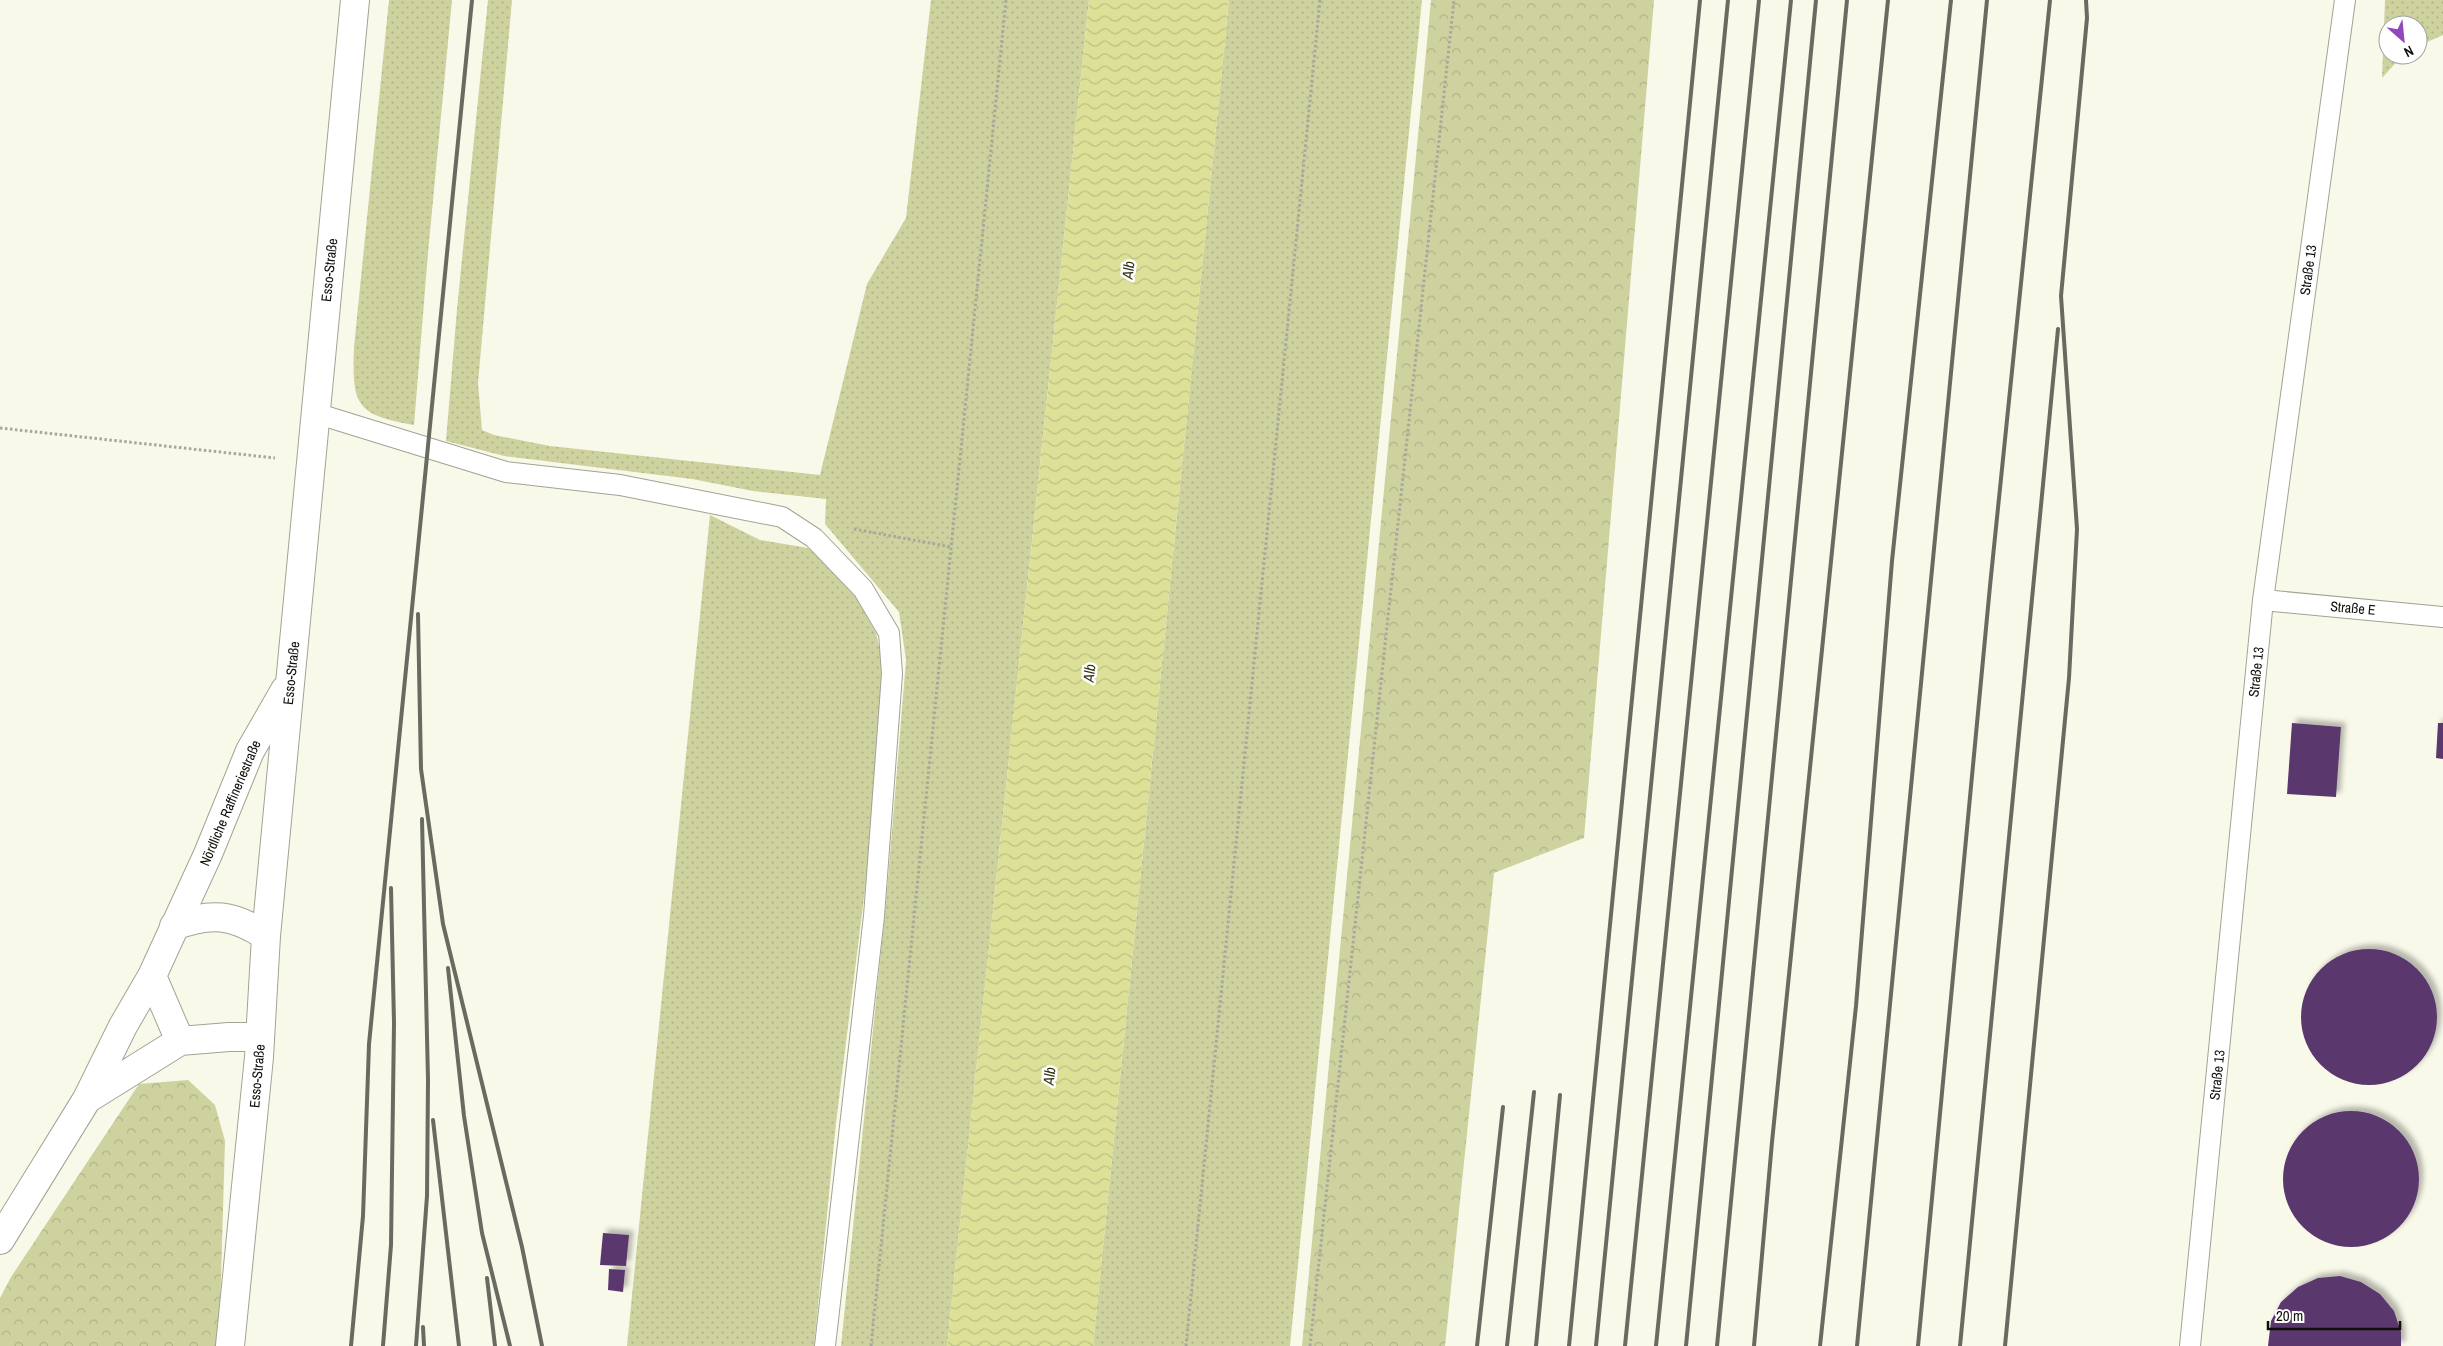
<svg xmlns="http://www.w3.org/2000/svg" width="2443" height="1346" font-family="'Archivo Narrow',sans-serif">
	<defs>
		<pattern id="grass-dots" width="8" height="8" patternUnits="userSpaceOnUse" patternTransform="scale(1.25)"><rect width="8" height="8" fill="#ced29f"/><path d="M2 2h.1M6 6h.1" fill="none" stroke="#b0b388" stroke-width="1.8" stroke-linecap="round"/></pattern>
		<pattern id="forest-crowns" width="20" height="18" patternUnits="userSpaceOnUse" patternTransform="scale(1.25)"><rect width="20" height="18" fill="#ced29f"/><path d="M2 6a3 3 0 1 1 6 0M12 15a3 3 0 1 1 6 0" fill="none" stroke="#b0b388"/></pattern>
		<pattern id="water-waves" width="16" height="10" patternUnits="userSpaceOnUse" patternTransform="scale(1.25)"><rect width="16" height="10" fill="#dde198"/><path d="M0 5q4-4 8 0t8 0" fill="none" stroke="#bcc082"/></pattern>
		<filter id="shadow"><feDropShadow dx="4.5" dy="-4.5" stdDeviation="2.5" flood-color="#0004"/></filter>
	</defs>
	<rect width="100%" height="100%" fill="#f8f9e9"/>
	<path fill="url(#grass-dots)" d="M389,0H452L428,253L414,425C355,415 352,404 354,347Z
		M488,0H512L478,383L482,430L494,435L550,446L820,475L867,284L906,218L931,0H1089L947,1346H841L887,892L906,660L899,612L825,524L826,499L753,491L692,479L504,456L446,441L457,309Z
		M1229,0H1422L1290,1346H1093Z
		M2385,0H2443V35L2418,46V25H2388V55H2403L2382,78Z
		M710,515L760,540L808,548L830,563L855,596L876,633L884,669V736L836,1123L814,1346H627Z"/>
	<path fill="url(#forest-crowns)" d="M1431,0H1654L1584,838L1494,873L1445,1346H1302Z
		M188,1080L215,1105L225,1141L219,1346H0V1298L11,1277L139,1084Z"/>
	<path fill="url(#water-waves)" d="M1089,0H1229L1093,1346H947Z"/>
	<path fill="#5a386d" filter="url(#shadow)" d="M2292,723L2341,727L2336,797L2287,794Z
		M2438,723H2443V759L2436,758Z
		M2301 1017a68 68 0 1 1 136 0a68 68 0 1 1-136 0Z
		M2283 1179a68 68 0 1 1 136 0a68 68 0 1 1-136 0Z
		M603,1233L629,1235L626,1266L600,1265Z
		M609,1269L625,1270L623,1292L608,1290Z
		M2340,1276L2361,1282L2380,1294L2394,1311L2401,1332V1346H2268L2271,1321L2281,1302L2298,1287L2318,1278Z"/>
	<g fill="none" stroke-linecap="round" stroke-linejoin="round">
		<defs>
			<path id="lane" d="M315,413L506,472L620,485L782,517L814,538L863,589L889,633L892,674L874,916L825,1346
				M2263,600L2443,617
				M2190,1346L2263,600L2345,0"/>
			<path id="street" d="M174,926C211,912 233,914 266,936
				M152,976L180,1041
				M87,1099L180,1041L229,1037H260
				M0,1240L87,1099L123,1026L152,976L208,854L250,751L285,690
				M230,1346L259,1057L266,936L355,0"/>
		</defs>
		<use href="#lane" stroke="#a2a394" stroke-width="22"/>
		<use href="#street" stroke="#a2a394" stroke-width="30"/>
		<path stroke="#a7a89b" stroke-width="3" stroke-dasharray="2.5 2.5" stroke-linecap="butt" d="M0,428L275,458
			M854,529L951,547
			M871,1346L1006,0
			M1186,1346L1320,0
			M1310,1346L1454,0"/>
		<use href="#lane" stroke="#fff" stroke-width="20"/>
		<use href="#street" stroke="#fff" stroke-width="28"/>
		<path stroke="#696a60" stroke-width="4" d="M418,614L421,769L443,924L522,1247L542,1346
			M448,968L464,1116L482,1233L510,1346
			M433,1120L459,1346
			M487,1278L495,1346
			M423,1327L424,1346
			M351,1346L363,1216L369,1044L472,0
			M383,1346L391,1245L394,1023L391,888
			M416,1346L427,1196L428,1080L422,819
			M1477,1346L1503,1107
			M1507,1346L1534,1092
			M1536,1346L1560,1095
			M1569,1346L1700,0
			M1596,1346L1728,0
			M1625,1346L1759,0
			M1656,1346L1791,0
			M1686,1346L1816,0
			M1717,1346L1847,0
			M1754,1346L1772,1142L1888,0
			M1820,1346L1856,1006L1892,561L1951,0
			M1857,1346L1987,0
			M1918,1346L1990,586L2050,0
			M1960,1346L2058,329
			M2005,1346L2069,678L2077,529L2061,296L2087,18L2086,0"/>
	</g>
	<g text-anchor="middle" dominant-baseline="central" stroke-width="5" stroke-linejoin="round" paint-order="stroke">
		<g font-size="14" fill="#0f100b" stroke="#fff">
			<text transform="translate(329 270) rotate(-84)">Esso-Straße</text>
			<text transform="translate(2308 270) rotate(-82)">Straße 13</text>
			<text transform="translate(2353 608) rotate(5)">Straße E</text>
			<text transform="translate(2256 672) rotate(-84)">Straße 13</text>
			<text transform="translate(291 673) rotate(-84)">Esso-Straße</text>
			<text transform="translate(230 803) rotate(-67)">Nördliche Raffineriestraße</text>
			<text transform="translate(2217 1075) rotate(-84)">Straße 13</text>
			<text transform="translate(257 1076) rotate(-85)">Esso-Straße</text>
		</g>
		<g font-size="15" font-style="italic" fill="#2f3010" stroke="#fff">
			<text transform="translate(1128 270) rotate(-84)">Alb</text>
			<text transform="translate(1089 673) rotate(-84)">Alb</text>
			<text transform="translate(1049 1076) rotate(-84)">Alb</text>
		</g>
	</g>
	<g transform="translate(2403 40) rotate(153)"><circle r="24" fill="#ffffff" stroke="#9f9f9d"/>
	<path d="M0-4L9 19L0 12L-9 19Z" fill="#9248ba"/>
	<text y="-8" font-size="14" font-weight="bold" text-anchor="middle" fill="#0f100b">N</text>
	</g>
	<path d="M2268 1321v8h132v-8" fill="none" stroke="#0f100b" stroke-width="2.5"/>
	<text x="2276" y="1321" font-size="15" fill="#0f100b" stroke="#ffffff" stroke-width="4" paint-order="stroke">20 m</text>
</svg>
